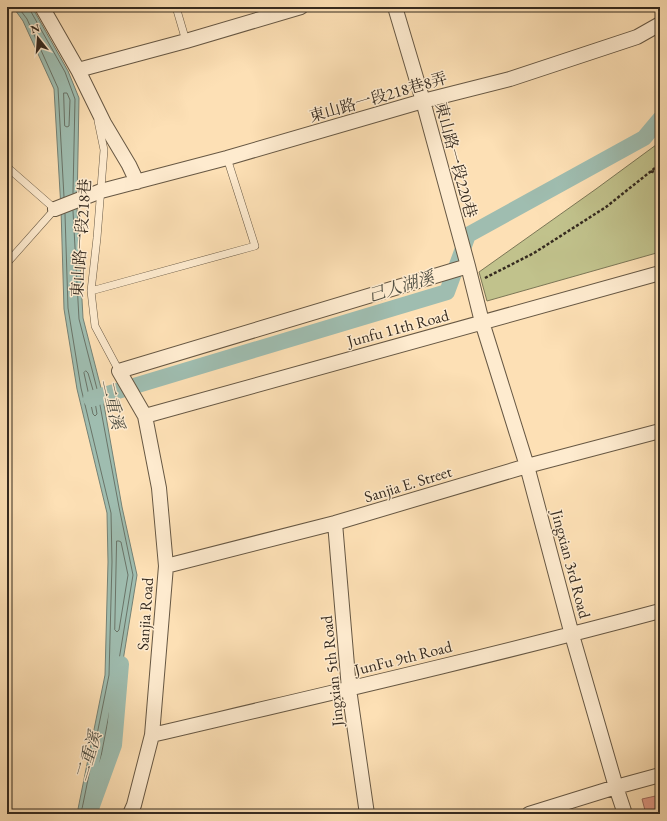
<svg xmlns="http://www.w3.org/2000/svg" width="667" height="821" font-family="'EB Garamond','Noto Serif TC',serif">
	<rect width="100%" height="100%" fill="#fde0b5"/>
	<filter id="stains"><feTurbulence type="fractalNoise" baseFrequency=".005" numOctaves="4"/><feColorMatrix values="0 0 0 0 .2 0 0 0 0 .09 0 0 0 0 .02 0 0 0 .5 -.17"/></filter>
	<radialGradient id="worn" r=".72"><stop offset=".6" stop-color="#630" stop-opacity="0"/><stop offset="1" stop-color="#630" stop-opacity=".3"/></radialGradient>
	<path fill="#c1c28c" stroke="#7b7656" d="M660,142V252L487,301L479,272L596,189Z"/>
	<path fill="#9fbdb0" stroke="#758276" d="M13,7H32L68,71L79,98L77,208L83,318L101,388L122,507L137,575L120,679L94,814H77L105,675L108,562L107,513L77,389L64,309L61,209L54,89L23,21Z"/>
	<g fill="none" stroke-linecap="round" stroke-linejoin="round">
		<path stroke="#6a7468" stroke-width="1" d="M18,7L27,19L58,88L64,197
			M29,7L30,10L65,72L75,99L73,193
			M64,93H67L70,100L69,126L67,127L65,126Z
			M73,211L79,319L97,389L119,507L133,575L116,678L90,814
			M65,214L68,308L81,388L111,513L112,562L109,675L81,814
			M86,371L88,373L93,390L97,414L95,416L93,414L84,373Z
			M117,541H119L121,542L128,575L119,630L117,632L115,630Z"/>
		<path stroke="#9fbdb0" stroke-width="16" d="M91,399L447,292L468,235L644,138L660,119
			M89,814L114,745L121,664"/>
	</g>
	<path fill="#e49b88" stroke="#a06c5f" d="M660,795V814H646L642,799Z"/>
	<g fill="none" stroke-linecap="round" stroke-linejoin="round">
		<defs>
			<path id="service" d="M176,7L186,41
				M98,121L104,150L97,238L91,291L95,326L119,371
				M7,167L55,209L7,263
				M91,291L255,246L227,158"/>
			<path id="minor" d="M42,7L78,70L104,123L129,165L137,182
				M395,7L423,101L468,266L482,322L527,466L572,635L616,787L625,814
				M78,70L186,41L301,7
				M55,209L101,191L227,158L423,101L510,79L637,37L660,24
				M145,416L660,273
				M335,523L349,689L367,814
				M166,566L335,523L527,466L660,431
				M152,735C322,695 492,656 660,611
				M130,814L134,805L152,735L166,566L159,488L145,416L119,371L468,266
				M529,814L616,787L660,775"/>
		</defs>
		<use href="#service" stroke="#675844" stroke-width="8"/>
		<use href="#minor" stroke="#675844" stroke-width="16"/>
		<path stroke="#352a1f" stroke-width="2.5" stroke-dasharray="3 2" stroke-linecap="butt" d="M651,171L660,176
			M485,278L534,253L606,207L660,164"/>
		<use href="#service" stroke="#feebcf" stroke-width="7"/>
		<use href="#minor" stroke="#feebcf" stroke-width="14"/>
	</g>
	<g text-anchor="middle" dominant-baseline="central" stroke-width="3" stroke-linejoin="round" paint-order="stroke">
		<g font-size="16" fill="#352a1f" stroke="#feebcf">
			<text transform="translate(378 97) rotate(-16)">東山路一段218巷8弄</text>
			<text transform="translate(456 160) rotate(75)">東山路一段220巷</text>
			<text transform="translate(81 238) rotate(-86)">東山路一段218巷</text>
			<text transform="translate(398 328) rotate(-15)">Junfu 11th Road</text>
			<text transform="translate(408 484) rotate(-17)">Sanjia E. Street</text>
			<text transform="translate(571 564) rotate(75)">Jingxian 3rd Road</text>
			<text transform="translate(145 614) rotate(-86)">Sanjia Road</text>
			<text transform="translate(403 658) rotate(-14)">JunFu 9th Road</text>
			<text transform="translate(332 671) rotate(-96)">Jingxian 5th Road</text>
		</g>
		<g font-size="17" font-style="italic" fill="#504f43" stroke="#feebcf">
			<text transform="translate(401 286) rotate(-17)">己人湖溪</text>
			<text transform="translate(113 404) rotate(77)">二重溪</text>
			<text transform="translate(88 756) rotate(-73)">二重溪</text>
		</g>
	</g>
	<rect width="667" height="821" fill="none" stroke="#fde0b5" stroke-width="24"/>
	<rect x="8" y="8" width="651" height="805" fill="none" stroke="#352a1f" stroke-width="2"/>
	<rect x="12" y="12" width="643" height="797" fill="none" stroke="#352a1f"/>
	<g transform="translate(38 38) rotate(343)" stroke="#feebcf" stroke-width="3" paint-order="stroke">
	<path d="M0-3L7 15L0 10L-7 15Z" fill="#352a1f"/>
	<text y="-6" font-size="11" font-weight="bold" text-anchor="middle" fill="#352a1f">N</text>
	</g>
	<rect width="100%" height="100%" filter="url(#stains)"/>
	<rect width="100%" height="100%" fill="url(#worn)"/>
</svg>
